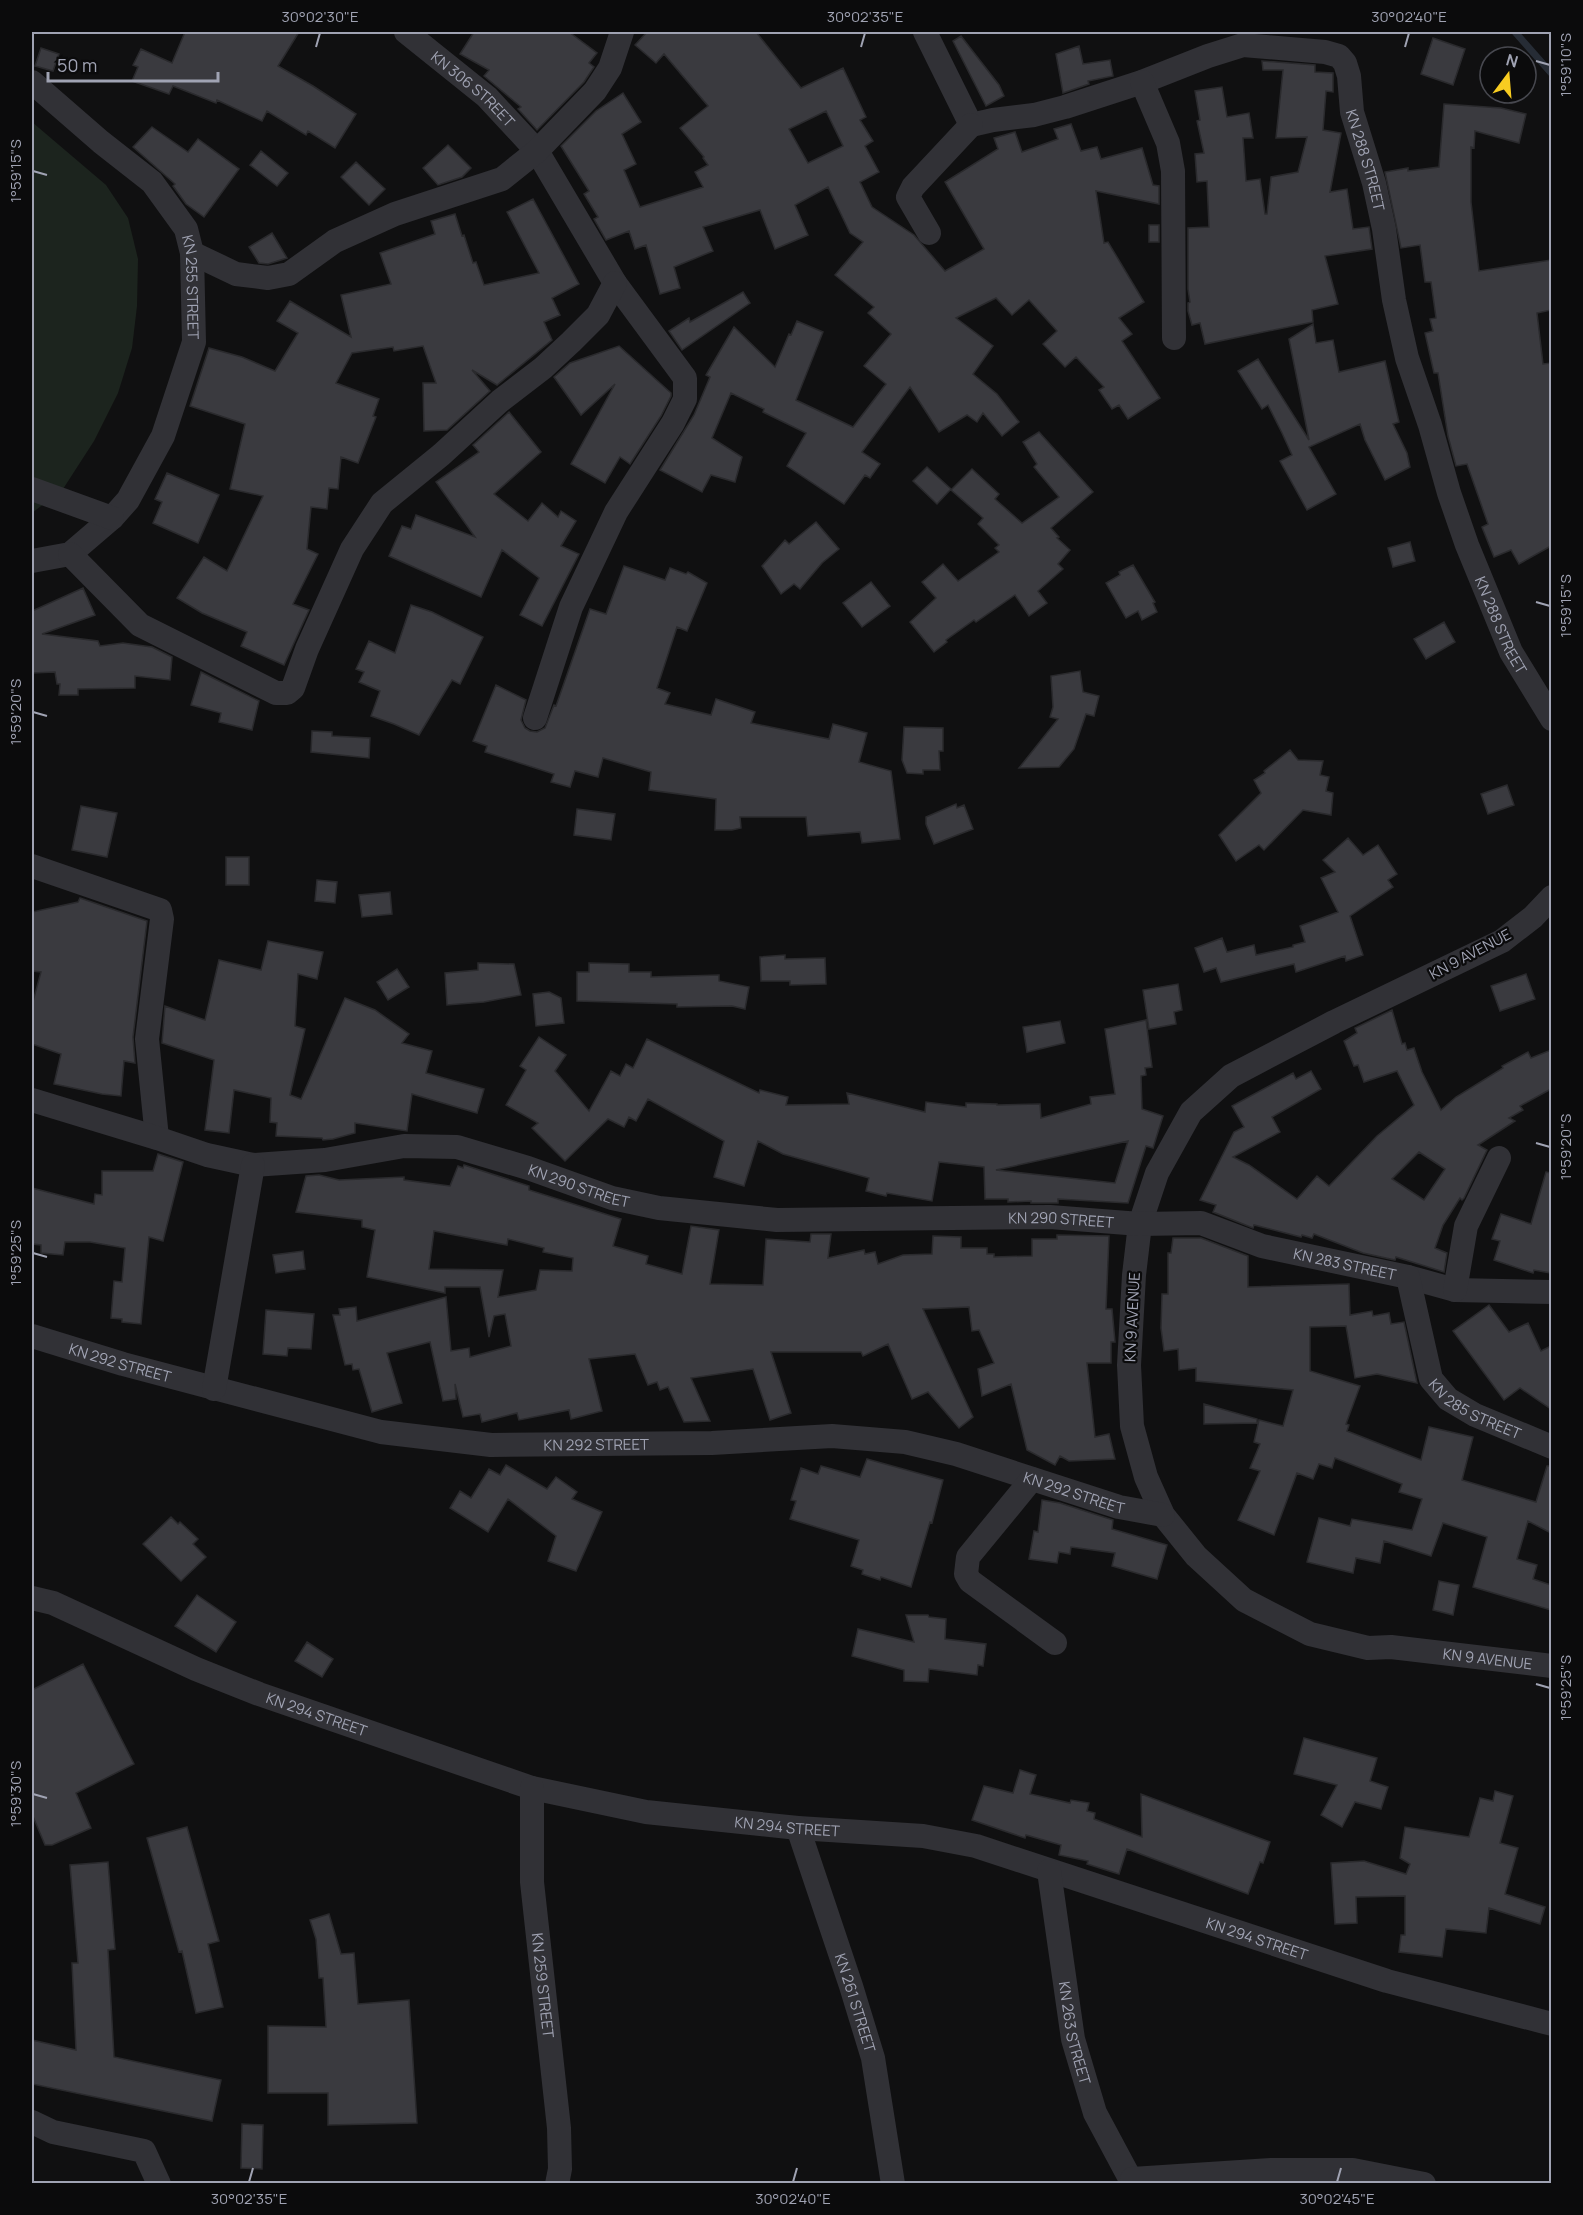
<svg xmlns="http://www.w3.org/2000/svg" width="1583" height="2215" font-family="Manrope,sans-serif">
	<rect width="100%" height="100%" fill="#101011"/>
	<path fill="#1c241e" d="M32,122L106,185L128,218L138,259L137,306L132,348L118,393L94,441L63,489L32,513Z"/>
	<g fill="none" stroke-linecap="round" stroke-linejoin="round">
		<path stroke="#262c35" stroke-width="7" d="M1515,32L1552,74"/>
	</g>
	<path fill="#3a3a3f" stroke="#2a2a2d" stroke-width="1.5" fill-rule="evenodd" d="M185,32H299L278,66L313,86L356,114L335,148L308,131L306,135L267,111L262,121L217,100L216,103L173,86L169,94L132,81L138,67L133,65L141,49L172,63Z
		M474,32H569L597,53L589,63L594,67L584,82L537,130L518,109L521,107L484,76L489,70L460,54Z
		M647,32H756L801,88L843,68L866,117L860,120L873,141L865,146L879,172L860,182L872,207L914,235L945,271L984,249L945,182L998,149L994,138L1015,132L1022,152L1058,139L1054,129L1071,124L1081,151L1097,147L1101,159L1142,148L1153,185L1159,186V204L1096,191L1104,243L1108,242L1144,302L1119,318L1132,334L1122,341L1160,398L1128,419L1119,405L1112,409L1099,390L1104,387L1076,357L1065,367L1043,344L1057,331L1029,300L1012,315L996,298L956,318L993,346L973,374L997,394L1019,422L1002,436L983,413L977,422L967,415L939,432L910,387L862,452L880,464L870,478L865,475L844,504L787,466L806,433L763,412L764,409L731,393L712,438L742,457L735,482L711,475L702,492L660,470L694,415L710,377L706,375L734,327L775,367L789,334L791,335L797,321L823,332L796,400L853,427L886,384L864,366L891,334L868,313L874,307L835,275L863,242L850,233L828,187L795,205L808,235L775,249L760,210L703,227L713,251L674,267L680,288L660,294L646,245L635,249L629,231L606,240L594,219L598,217L584,194L589,191L561,146L596,111L623,93L641,122L622,134L636,164L624,170L640,207L703,187L695,172L708,165L703,158L704,157L680,128L708,106L664,54L656,63L635,45ZM826,111L843,146L808,163L789,129Z
		M961,36L999,85L1004,96L986,106L953,41Z
		M1433,38L1465,49L1453,85L1421,74Z
		M1079,46L1083,64L1110,60L1113,76L1088,81L1089,84L1063,93L1056,54Z
		M41,48L59,54L53,71L35,66Z
		M1262,61L1315,65V72L1333,73V92L1326,91L1323,130L1341,133L1330,192L1347,189L1353,229L1369,227L1372,249L1325,256L1338,304L1312,310L1313,322L1205,344L1200,323L1192,325L1188,311V303L1190,302L1188,289V228L1209,227L1207,181L1197,182L1195,154L1204,153L1197,121L1200,120L1195,91L1222,87L1227,117L1249,113L1253,138H1243L1246,181L1260,179L1265,214H1267L1271,177L1298,172L1307,137L1276,138L1283,70H1263Z
		M1444,104L1501,108L1526,114L1519,143L1475,131L1474,148L1471,147V202L1479,271L1551,260V310L1537,313L1543,364L1551,363V546L1519,564L1511,550L1494,557L1482,527L1488,524L1467,464L1456,466L1448,436L1438,373H1434L1425,333L1433,331L1430,319L1436,318L1431,282H1425L1420,245L1401,248L1385,172L1408,168V171L1439,167Z
		M152,127L188,152L198,139L239,169L204,217L186,204L173,186L175,184L133,147Z
		M448,145L471,168L462,177L438,185L423,168Z
		M261,151L288,173L277,186L250,165Z
		M356,162L385,189L369,205L341,177Z
		M533,199L579,284L552,298L560,315L544,322L552,340L497,385L472,370L490,391L447,430L424,431L423,383H436L423,346L394,351L393,347L352,353L336,383L379,399L373,416L376,417L358,463L341,457L338,489L329,488L327,509L311,507L307,549L318,554L293,604L309,610L284,665L241,646L247,632L202,613L177,598L204,557L227,571L263,496L230,489L245,424L190,406L209,348L242,357L275,371L298,333L277,321L290,301L351,337L341,295L391,284L380,253L435,234L431,221L455,214L462,236L464,235L473,263L476,262L484,285L539,273L507,212Z
		M1149,225H1159V242H1149Z
		M272,233L287,258L268,264L259,263L249,247Z
		M743,292L750,303L682,350L669,331L689,318L690,322Z
		M1313,324L1316,343L1333,340L1339,372L1385,361L1399,422L1393,424L1407,453L1410,467L1385,480L1365,440L1360,424L1309,447L1336,494L1307,510L1280,461L1292,455L1282,433L1268,405L1262,409L1238,371L1258,359L1309,440L1289,339Z
		M619,346L671,393V396L661,416L630,464L620,457L605,483L571,464L615,384L581,415L554,377L570,363Z
		M509,412L541,452L494,494L528,521L542,503L558,517L561,511L576,521L561,546L579,554L542,626L520,615L539,578L502,550L481,597L389,556L402,526L411,529L416,515L475,537L436,482L479,452L473,445Z
		M1039,432L1093,492L1051,528L1059,537L1057,538L1070,550L1058,564L1063,569L1038,591L1047,603L1029,616L1015,595L976,622L974,620L946,640L947,642L934,652L910,622L936,598L922,582L943,564L958,581L999,552L995,548L999,545L978,524L983,518L951,490L972,469L999,494L995,499L1022,523L1059,497L1034,467L1037,464L1023,442Z
		M927,467L951,489L937,504L913,481Z
		M167,473L219,495L198,543L153,523L162,502L155,499Z
		M816,522L839,549L822,563L800,589L794,584L781,594L762,566L785,540L789,544Z
		M1410,542L1415,561L1393,567L1388,548Z
		M1133,565L1155,602L1153,603L1157,612L1142,620L1138,611L1126,618L1106,583L1120,575L1119,572Z
		M624,566L665,580L670,568L686,574L688,572L707,583L687,631L677,627L657,688L670,693L665,704L711,715L716,699L755,712L751,723L829,739L833,724L867,733L859,762L891,771L900,839L862,843L860,832L808,836L806,817H740L741,828L732,830H715L716,799L649,790L651,772L603,758L598,777L575,771L570,787L551,782L554,774L485,752L487,746L473,741L496,685L526,700L521,720L525,728L530,731L537,732L545,728L554,705L556,706L590,609L606,614Z
		M871,582L890,606L862,627L843,603Z
		M83,588L95,615L42,634L98,641L100,646L123,643L152,647L172,657L170,680L135,676V688L78,689V695H59L60,684H57L55,672L32,673V611Z
		M411,605L432,612L483,637L460,684L452,680L419,735L394,724L371,716L380,691L359,682L364,672L356,669L369,641L395,653Z
		M1444,622L1455,642L1426,659L1414,639Z
		M1080,671L1083,692L1099,696L1094,716L1086,714L1074,749L1059,767L1019,768L1058,719L1050,717L1053,707L1051,676Z
		M201,672L259,701L252,730L219,722L221,713L191,705Z
		M904,727L943,728V751H939L940,770H923V774L907,773L902,760Z
		M312,731L332,732V736L370,738L369,758L311,752Z
		M1290,750L1298,760L1323,761L1320,775L1329,777L1326,791L1333,793L1331,815L1303,810L1264,850L1259,845L1236,861L1219,835L1261,793L1254,780L1265,773L1264,771Z
		M1507,785L1514,805L1488,814L1481,794Z
		M956,804L957,808L964,805L973,829L934,844L926,824V817Z
		M81,806L117,813L107,857L72,850Z
		M577,809L615,814L611,840L574,835Z
		M1348,838L1363,855L1378,845L1397,874L1388,880L1393,887L1350,916L1363,955L1346,961L1345,956L1296,972L1294,964L1221,982L1216,968L1204,972L1195,948L1222,938L1227,952L1254,945L1256,955L1293,947V945L1305,942L1300,926L1338,912L1321,878L1335,872L1323,860Z
		M226,857H249V885H226Z
		M317,880L337,882L335,903L315,901Z
		M390,892L392,914L362,917L359,895Z
		M80,898L147,921L133,1037L135,1063L124,1061L121,1096L102,1094L54,1084L61,1054L32,1044V1005L41,972L32,971V912L78,902Z
		M268,941L323,952L317,979L298,974L295,1026L305,1029L290,1095L301,1099L345,998L375,1010L409,1034L402,1043L432,1051L426,1073L484,1089L477,1113L412,1094L407,1131L355,1123V1133L333,1139L323,1140L322,1138L276,1136L277,1123L270,1122L271,1098L234,1090L229,1133L205,1130L214,1060L162,1043L165,1006L205,1020L219,960L261,970Z
		M785,955V959L825,958L826,984L790,985V981H761L760,957Z
		M478,963L514,964L521,995L484,1002L447,1005L445,973L478,970Z
		M589,963L629,964V972H651V977L719,975V981L749,987L745,1009L732,1006L677,1007V1004L577,1001V972H589Z
		M397,969L409,987L388,1000L377,982Z
		M1526,974L1535,999L1500,1011L1491,986Z
		M1178,984L1182,1010L1174,1012L1176,1024L1149,1029L1143,990Z
		M549,992L561,998L564,1023L536,1026L533,994Z
		M1392,1010L1402,1044L1405,1043L1407,1050L1414,1048L1422,1072L1441,1110L1456,1097L1503,1068L1502,1066L1528,1052L1531,1058L1551,1050V1089L1520,1106L1523,1110L1509,1118L1515,1121L1478,1145L1487,1150L1464,1198L1462,1200L1460,1198L1443,1225L1435,1248L1447,1253L1444,1272L1396,1257L1395,1260L1363,1253L1314,1234L1312,1238L1302,1235L1301,1237L1254,1225L1253,1228L1213,1212L1216,1205L1200,1200L1234,1132L1244,1127L1232,1106L1293,1073L1296,1079L1311,1071L1321,1089L1272,1117L1280,1132L1233,1157L1249,1165L1297,1199L1317,1176L1329,1186L1377,1136L1414,1105L1397,1071L1364,1082L1358,1065L1354,1066L1344,1041L1357,1033L1355,1028ZM1419,1152L1445,1169L1424,1200L1392,1179Z
		M1146,1020L1152,1067L1145,1068L1146,1075L1141,1076L1142,1109L1163,1116L1153,1148L1146,1146L1128,1203L1058,1199V1203H1031V1201L1008,1202V1199H985L984,1167L939,1162L932,1201L887,1193L886,1196L866,1191L869,1178L783,1154L758,1141L744,1186L714,1177L724,1141L648,1099L636,1121L629,1117L624,1127L608,1119L565,1161L532,1128L538,1123L506,1105L526,1070L520,1066L539,1037L566,1055L555,1071L589,1111L611,1071L620,1076L626,1064L633,1068L647,1039L759,1093L760,1090L788,1097L786,1105L849,1104L847,1093L925,1112L926,1102L966,1107V1103L997,1104V1105L1040,1104L1041,1118L1091,1104L1090,1097L1115,1094L1105,1029ZM1128,1141L1115,1183L996,1170Z
		M1060,1021L1065,1043L1027,1052L1023,1027Z
		M158,1154L183,1162L163,1241L149,1237L141,1324L122,1322V1319L111,1318L114,1281L122,1282L125,1248L90,1242H65L63,1255L41,1253V1245L32,1244V1188L94,1204L95,1194L102,1195V1171H153Z
		M464,1165L529,1186V1190L621,1219L613,1246L648,1256L646,1264L682,1274L691,1226L719,1230L710,1284L763,1285L766,1239L810,1242L811,1234H831L828,1258L864,1250L865,1254L875,1252L878,1264L903,1255L932,1254L933,1236L961,1237V1248H987V1254H994V1257L1032,1256V1239H1057V1235L1109,1236L1106,1309H1112L1115,1342H1111V1363H1087L1095,1437L1109,1434L1115,1459L1069,1461L1060,1456L1055,1465L1027,1450L1011,1384L982,1396L978,1369L994,1363L979,1330L972,1331L969,1307L923,1309L973,1417L959,1428L928,1392L912,1399L888,1344L863,1356L861,1352H771L791,1413L770,1420L753,1369L691,1378L710,1421L684,1422L668,1387L660,1390L657,1382L648,1385L635,1354L589,1359L602,1411L571,1419L569,1410L519,1420L517,1413L482,1422L480,1414L463,1417L455,1384L456,1399L443,1401L430,1342L387,1353L402,1403L372,1412L359,1369L353,1370L352,1364L345,1365L333,1315H340L339,1309L356,1307L357,1321L446,1297L451,1351L469,1348L470,1357L511,1346L505,1314L494,1316L489,1337L480,1287H445V1293L367,1277L375,1230L362,1227V1220L296,1212L306,1176L319,1175L339,1180L404,1177V1180L450,1186L458,1166L463,1168ZM434,1231L507,1245L508,1239L544,1248L543,1252L573,1258L572,1271L540,1270L536,1290L498,1297L503,1270L429,1269Z
		M1546,1172L1551,1173V1273L1534,1270L1533,1273L1494,1260L1500,1241L1492,1239L1501,1214L1531,1224Z
		M1173,1238H1201L1248,1256V1287L1349,1284L1350,1315L1372,1311L1373,1316L1389,1313L1391,1324L1404,1322L1417,1383L1377,1374L1355,1378L1346,1326L1310,1327V1371L1360,1386L1346,1424L1349,1425L1347,1431L1421,1460L1429,1427L1473,1437L1462,1480L1536,1502L1547,1466H1551V1533L1528,1521L1517,1559L1537,1565L1533,1579L1551,1585V1610L1473,1587L1487,1537L1443,1523L1431,1556L1384,1541L1380,1563L1356,1558L1353,1573L1307,1562L1319,1518L1350,1526L1352,1519L1412,1530L1422,1499L1399,1492L1402,1484L1335,1458L1332,1468L1319,1464L1313,1479L1297,1473L1274,1535L1238,1520L1260,1471L1250,1468L1260,1444L1254,1442L1259,1420L1283,1426L1293,1390L1196,1381V1368L1179,1370L1178,1349L1164,1351L1161,1328L1162,1294H1168V1253H1171Z
		M303,1251L305,1269L276,1273L273,1255Z
		M1489,1305L1509,1332L1528,1323L1541,1351L1551,1346V1409L1520,1388L1504,1400L1453,1331Z
		M266,1310L314,1314L311,1349L288,1348L287,1356L263,1354Z
		M1204,1404L1257,1419V1423L1204,1424Z
		M867,1459L943,1480L932,1523L930,1522L911,1587L881,1577L880,1580L862,1574L863,1570L851,1566L859,1540L790,1519L796,1501L791,1500L801,1468L818,1474L821,1466L860,1477Z
		M506,1465L547,1489L556,1477L577,1492L572,1499L602,1512L576,1571L548,1561L556,1536L508,1499L488,1532L450,1508L460,1491L471,1498L489,1469L500,1475Z
		M1042,1500L1060,1503L1113,1520L1112,1529L1167,1545L1157,1579L1112,1566L1115,1553L1071,1547L1070,1554L1059,1552L1057,1563L1029,1559L1034,1531L1038,1532Z
		M171,1517L178,1524L180,1522L198,1539L193,1544L206,1557L181,1581L143,1544Z
		M1439,1581L1459,1585L1453,1615L1433,1610Z
		M197,1595L236,1622L216,1652L175,1626Z
		M906,1615H928L929,1617L946,1619L945,1639L986,1644L983,1666L978,1665L977,1675L929,1669L928,1682L904,1681V1670L852,1656L858,1629L914,1642Z
		M307,1642L333,1659L322,1677L295,1661Z
		M83,1664L134,1764L76,1793L91,1828L52,1845H45L32,1814V1690Z
		M1304,1738L1377,1758L1370,1781L1388,1787L1381,1809L1355,1802L1342,1827L1321,1815L1337,1785L1294,1774Z
		M1020,1770L1036,1775L1030,1794L1070,1803L1071,1800L1089,1803L1087,1811L1095,1813L1094,1819L1142,1837L1141,1794L1270,1842L1263,1863L1260,1862L1248,1894L1127,1849L1119,1874L1087,1864L1088,1861L1059,1855L1061,1845L1026,1835L1025,1838L972,1820L984,1786L1013,1793Z
		M1495,1791L1513,1796L1500,1843L1518,1848L1505,1894L1545,1907L1540,1924L1489,1908L1486,1933L1446,1929L1442,1957L1399,1952L1401,1935H1405V1896L1356,1897L1357,1923L1335,1924L1331,1863L1364,1861L1406,1874L1410,1864L1400,1858L1405,1827L1469,1837L1480,1798L1493,1801Z
		M187,1827L219,1941L208,1944L223,2007L196,2013L182,1951L179,1952L147,1838Z
		M108,1862L115,1949L108,1950L114,2057L221,2080L212,2121L32,2084V2040L76,2050L72,1963H78L70,1865Z
		M329,1914L341,1954L354,1953L358,2004L409,2000L417,2123L328,2125V2093H268V2026L326,2027L323,1978H319L316,1939L310,1920Z
		M242,2124L263,2125L262,2169L241,2168Z"/>
	<g fill="none" stroke-linecap="round" stroke-linejoin="round">
		<g stroke="#313136" stroke-width="24">
			<path id="s1" d="M406,32L487,97L537,151L615,283L685,378V399L673,423L616,512L571,607L535,718"/>
			<path id="s2" d="M925,32L971,125L993,120L1034,115L1065,107L1142,82L1208,56L1243,45L1325,52L1339,56L1345,63L1349,76L1352,112L1374,183L1384,229L1394,300L1407,358L1430,425L1449,493L1467,545L1511,652L1552,719"/>
			<path id="s3" d="M32,82L101,142L152,182L186,229L192,253L194,342L163,436L128,500L112,518L70,554L32,561"/>
			<path d="M1142,82L1168,143L1173,171L1174,338"/>
			<path d="M929,233L908,197L913,187L971,125"/>
			<path d="M192,253L236,274L268,278L289,274L335,241L395,214L502,179L537,151L595,91L610,68L622,32"/>
			<path d="M32,489L112,518"/>
			<path d="M70,554L140,625L276,693H287L293,688L307,649L352,549L382,503L441,455L500,401L543,368L571,342L598,315L615,283"/>
			<path d="M32,866L160,910L162,919L147,1039L157,1138"/>
			<path id="s4" d="M1552,897L1533,917L1502,941L1334,1022L1231,1076L1191,1112L1157,1173L1140,1224L1134,1275L1129,1365L1132,1426L1146,1477L1163,1515L1196,1556L1244,1600L1310,1634L1368,1648L1391,1647L1552,1666"/>
			<path id="s5" d="M32,1100L157,1138L207,1155L253,1165L325,1160L404,1146L457,1147L528,1168L612,1198L659,1208L777,1220L1050,1217L1140,1224L1201,1223L1262,1246L1408,1277L1455,1290L1552,1292"/>
			<path id="s6" d="M1408,1277L1431,1379L1448,1399L1475,1415L1552,1447"/>
			<path d="M1455,1290L1466,1226L1499,1158"/>
			<path id="s7" d="M32,1336L123,1364L381,1432L491,1445L712,1443L832,1436L905,1442L956,1454L1119,1507L1163,1515"/>
			<path d="M214,1389L253,1165"/>
			<path d="M1032,1479L968,1557L966,1574L970,1581L1055,1643"/>
			<path id="s8" d="M32,1598L53,1603L196,1669L259,1694L532,1788L646,1812L798,1828L923,1836L976,1846L1387,1981L1552,2024"/>
			<path id="s9" d="M532,1788V1882L559,2128L560,2169L557,2184"/>
			<path id="s10" d="M798,1828L851,1986L873,2058L893,2184"/>
			<path id="s11" d="M1049,1871L1073,2039L1095,2113L1133,2184"/>
			<path d="M32,2122L53,2132L144,2151L159,2184"/>
			<path d="M1132,2179L1271,2170H1353L1424,2184"/>
		</g>
	</g>
	<path fill="none" stroke="#a0a3b3" stroke-width="2" d="M316,47L320,33M861,47L865,33M1405,47L1409,33M1536,61L1550,65M33,171L47,175M1536,602L1550,606M33,712L47,716M1536,1143L1550,1147M33,1253L47,1257M1536,1684L1550,1688M33,1794L47,1798M249,2182L253,2168M793,2182L797,2168M1337,2182L1341,2168"/>
	<g text-anchor="middle" dominant-baseline="central" stroke-width="4.5" stroke-linejoin="round" paint-order="stroke">
		<g font-size="15" fill="#a0a3b3" stroke="#0b0b0c">
			<text stroke="none"><textPath href="#s1" startOffset="88">KN 306 STREET</textPath></text>
			<text stroke="none"><textPath href="#s2" startOffset="594">KN 288 STREET</textPath></text>
			<text stroke="none"><textPath href="#s3" startOffset="273">KN 255 STREET</textPath></text>
			<text stroke="none"><textPath href="#s2" startOffset="1080">KN 288 STREET</textPath></text>
			<text transform="translate(1470 954) rotate(-28)">KN 9 AVENUE</text>
			<text stroke="none"><textPath href="#s5" startOffset="564">KN 290 STREET</textPath></text>
			<text stroke="none"><textPath href="#s5" startOffset="1050">KN 290 STREET</textPath></text>
			<text stroke="none"><textPath href="#s5" startOffset="1340">KN 283 STREET</textPath></text>
			<text transform="translate(1132 1317) rotate(-87)">KN 9 AVENUE</text>
			<text stroke="none"><textPath href="#s7" startOffset="92">KN 292 STREET</textPath></text>
			<text stroke="none"><textPath href="#s6" startOffset="159">KN 285 STREET</textPath></text>
			<text stroke="none"><textPath href="#s7" startOffset="578">KN 292 STREET</textPath></text>
			<text stroke="none"><textPath href="#s7" startOffset="1064">KN 292 STREET</textPath></text>
			<text stroke="none"><textPath href="#s4" startOffset="1216">KN 9 AVENUE</textPath></text>
			<text stroke="none"><textPath href="#s8" startOffset="308">KN 294 STREET</textPath></text>
			<text stroke="none"><textPath href="#s8" startOffset="794">KN 294 STREET</textPath></text>
			<text stroke="none"><textPath href="#s8" startOffset="1280">KN 294 STREET</textPath></text>
			<text stroke="none"><textPath href="#s9" startOffset="198">KN 259 STREET</textPath></text>
			<text stroke="none"><textPath href="#s10" startOffset="184">KN 261 STREET</textPath></text>
			<text stroke="none"><textPath href="#s11" startOffset="164">KN 263 STREET</textPath></text>
		</g>
	</g>
	<rect width="1583" height="2215" fill="none" stroke="#0b0b0c" stroke-width="66"/>
	<g transform="translate(1508 75) rotate(16)"><circle r="28" fill="#0b0b0c" stroke="#47484f" stroke-width="1.5"/>
	<path d="M0-4.5L10 22L0 15L-10 22Z" fill="#f8cc21"/>
	<text y="-9" font-size="16" font-weight="bold" text-anchor="middle" fill="#a0a3b3">N</text>
	</g>
	<path d="M48 72v9h170v-9" fill="none" stroke="#a0a3b3" stroke-width="3"/>
	<text x="57" y="72" font-size="18" fill="#a0a3b3" stroke="#0b0b0c" stroke-width="4.5" paint-order="stroke">50 m</text>
	<rect x="33" y="33" width="1517" height="2149" fill="none" stroke="#a0a3b3" stroke-width="2"/>
	<g font-size="15" text-anchor="middle" fill="#a0a3b3">
		<text x="320" y="22">30°02'30"E</text>
		<text x="865" y="22">30°02'35"E</text>
		<text x="1409" y="22">30°02'40"E</text>
		<text transform="translate(1566 65) rotate(-90)" y="5">1°59'10"S</text>
		<text transform="translate(16 171) rotate(-90)" y="5">1°59'15"S</text>
		<text transform="translate(1566 606) rotate(-90)" y="5">1°59'15"S</text>
		<text transform="translate(16 712) rotate(-90)" y="5">1°59'20"S</text>
		<text transform="translate(1566 1147) rotate(-90)" y="5">1°59'20"S</text>
		<text transform="translate(16 1253) rotate(-90)" y="5">1°59'25"S</text>
		<text transform="translate(1566 1688) rotate(-90)" y="5">1°59'25"S</text>
		<text transform="translate(16 1794) rotate(-90)" y="5">1°59'30"S</text>
		<text x="249" y="2204">30°02'35"E</text>
		<text x="793" y="2204">30°02'40"E</text>
		<text x="1337" y="2204">30°02'45"E</text>
	</g>
</svg>
